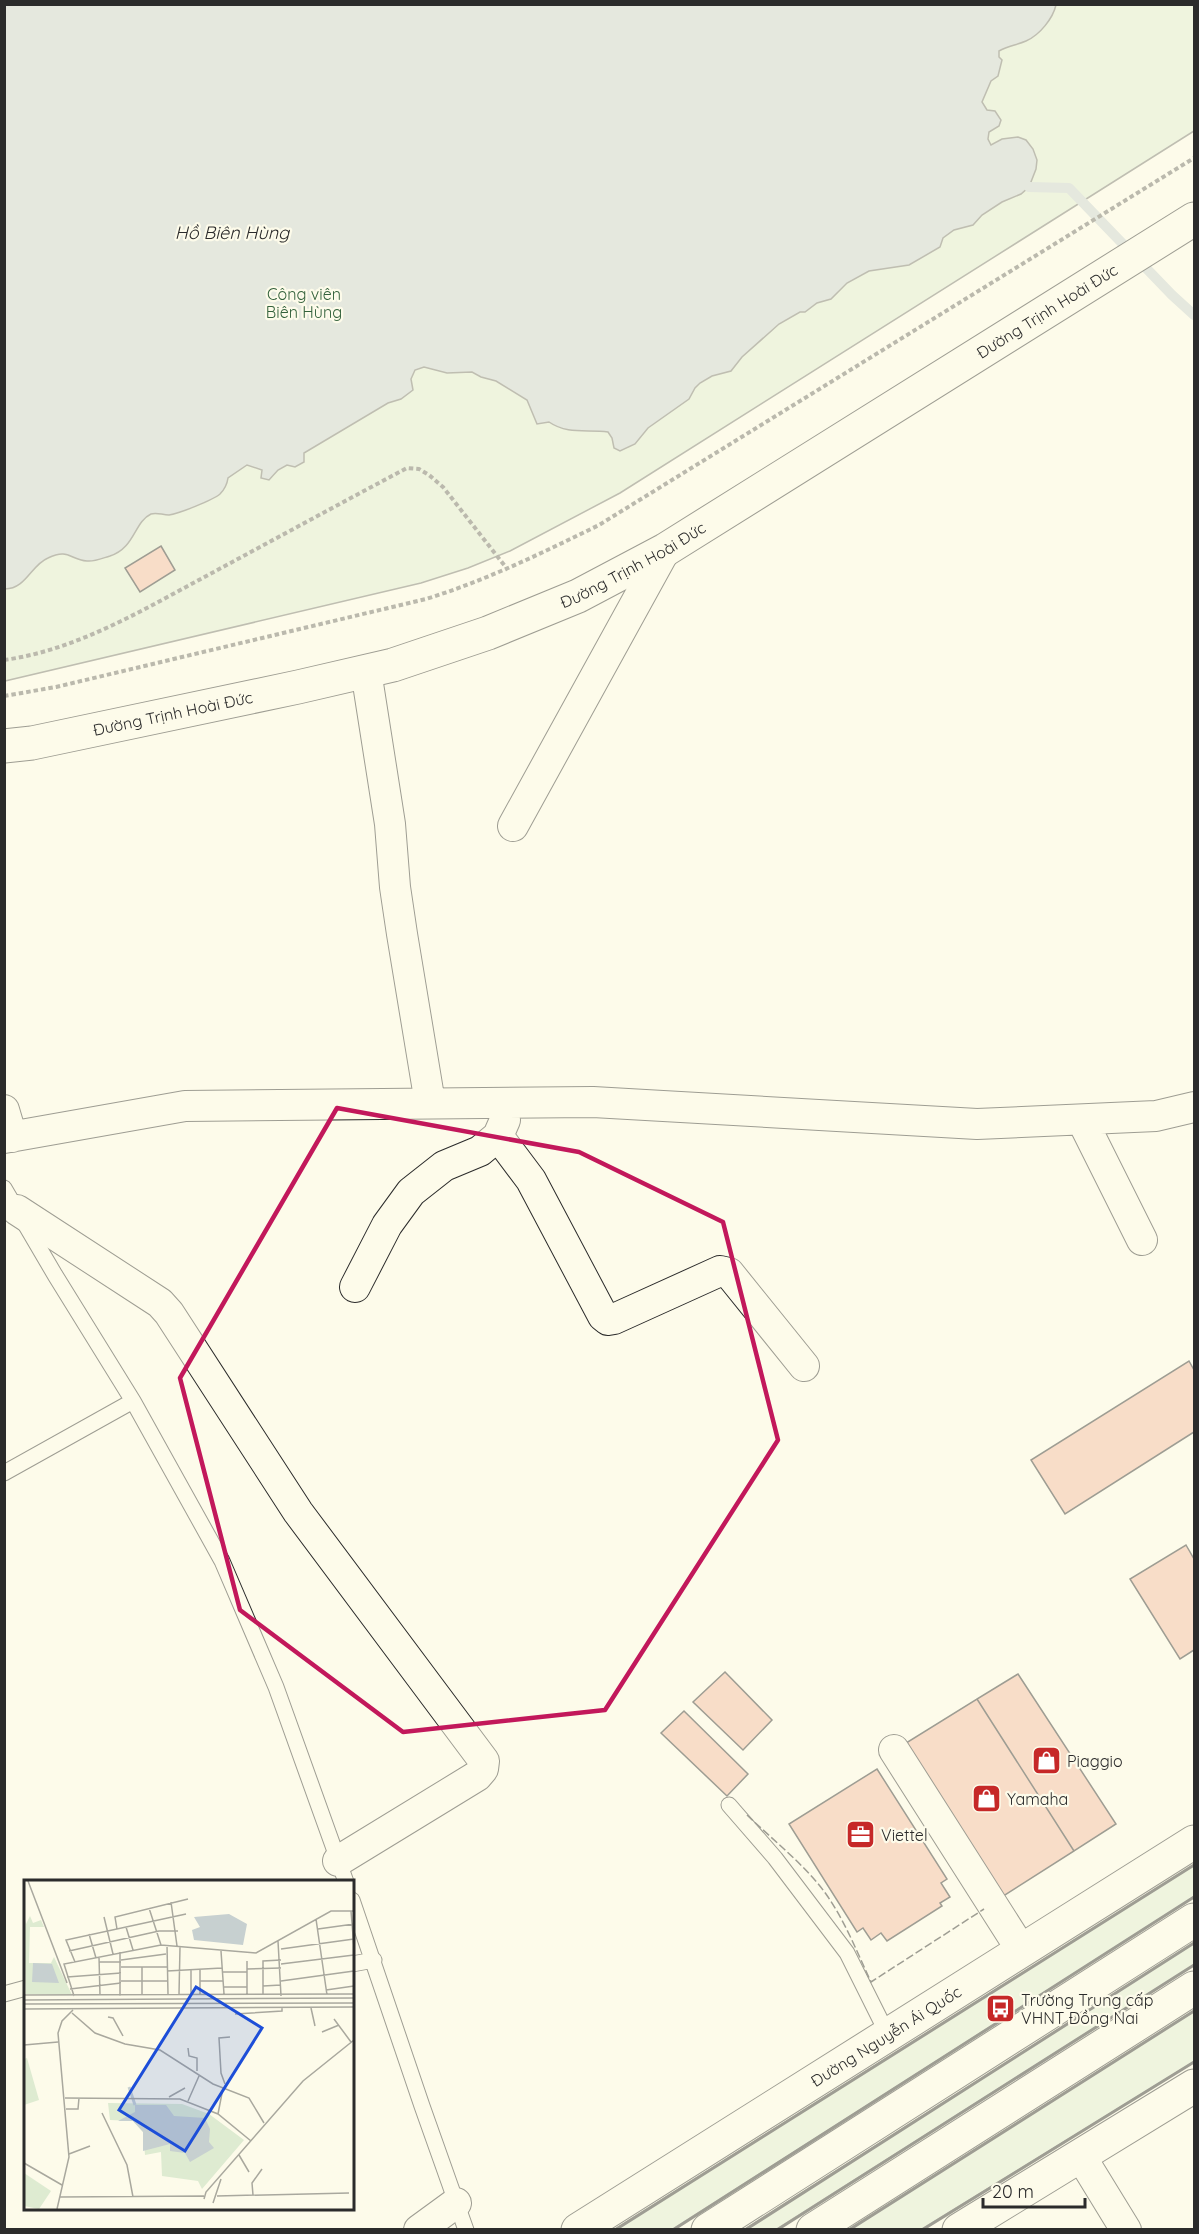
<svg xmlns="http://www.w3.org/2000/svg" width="1199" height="2234" font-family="Quicksand,sans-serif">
	<rect width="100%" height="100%" fill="#fdfbea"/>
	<path fill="#deebd1" stroke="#74746e" stroke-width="1.5" d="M4,5H1194V131L620,493L510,551L468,568L421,583L5,681Z
		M1194,1865V1897L673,2229H615Z
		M1194,1943V1965L777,2229H745Z
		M1194,2011V2062L922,2229H849Z"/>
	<path fill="#c7d0d0" stroke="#74746e" stroke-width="1.5" d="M4,5L5,4L1056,5C1053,18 1040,35 1026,41C1017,45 1008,46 999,51V57L1002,60L998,76L991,81L982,102L987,110L995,111L1001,120L999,126L989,132L988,139L991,145L1002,139L1018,137L1026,140L1033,149L1037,160L1036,169L1029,187L1021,194L1002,202L982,215L973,225L954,230L943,238L940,247L909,265L869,271L847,283L831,299L817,303L805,312H800L779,324L742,357L731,371L712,376L700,383L695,388L689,399L648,428L635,444L620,451L614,448L612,438L608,432C587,429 568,435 549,422L537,424L527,400L496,381L481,377L472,372L447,373L424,367L415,370L411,379L413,390L401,399L388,403L304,453V462L295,467L287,465L278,470L269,480L261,478L262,470L247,465L228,478C227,485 225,489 220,494C213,500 178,514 169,515C162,515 157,512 151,514C134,522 135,548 110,556C103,558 94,562 87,561C70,560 69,548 48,558C31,565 26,589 5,589Z"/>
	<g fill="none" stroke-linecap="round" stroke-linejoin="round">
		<path stroke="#c7d0d0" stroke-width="10" d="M1029,187L1069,188L1172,295L1194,315"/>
	</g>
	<path fill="#f2b8a0" stroke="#2b2b2b" stroke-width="1.5" d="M161,546L175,570L140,592L125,568Z
		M1189,1361L1194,1370V1432L1065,1514L1031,1460Z
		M1186,1545L1194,1559V1650L1180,1659L1130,1579Z
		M725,1672L772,1720L743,1750L693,1702Z
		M1018,1674L1116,1824L1074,1851L977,1699Z
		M977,1699L1074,1851L994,1902L898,1748Z
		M684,1711L748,1774L727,1796L661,1733Z
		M877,1769L947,1879L941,1883L950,1897L940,1903L942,1906L887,1941L881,1933L871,1940L863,1928L857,1932L789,1824Z"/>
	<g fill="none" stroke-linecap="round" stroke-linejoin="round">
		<defs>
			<path id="lane" d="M4,1188L55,1275L133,1401L222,1561L276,1687L346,1882
				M4,1473L133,1401
				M729,1805L775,1858L847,1953L888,2035
				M352,1900L422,2106L466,2230
				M352,1964L374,1960
				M4,1994L26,1988"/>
			<path id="street" d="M366,671L390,824L395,887L402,934L430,1103
				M513,826L665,550
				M4,1110L12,1137
				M1082,1120L1142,1240
				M498,1136L531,1180L603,1316L608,1320L614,1319L720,1271L729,1273L804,1366
				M4,1138L185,1106L593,1102L977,1124L1156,1116L1194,1107
				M17,1210L160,1303L169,1313L298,1512L484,1761L483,1769L477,1776L338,1861
				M355,1287L387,1225L411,1192L444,1166L480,1151L498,1136L505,1120
				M894,1750L1022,1951
				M1080,2155L1126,2230
				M419,2230L456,2203"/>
			<g id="secondary">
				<path id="s1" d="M4,746L32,743L298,687L393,665L488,633L578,596L665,550L1194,219"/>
			</g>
			<g id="primary">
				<path id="s2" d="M578,2230L1194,1842"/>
				<path d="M708,2230L1194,1920"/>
				<path d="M813,2230L1194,1988"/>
				<path d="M959,2230L1194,2086"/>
			</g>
		</defs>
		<use href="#lane" stroke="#2b2b2b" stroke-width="17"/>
		<use href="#street" stroke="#2b2b2b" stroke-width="32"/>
		<use href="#secondary" stroke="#2b2b2b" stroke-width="35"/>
		<use href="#primary" stroke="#2b2b2b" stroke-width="35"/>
		<path stroke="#6a6964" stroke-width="4" stroke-dasharray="4.5 3" stroke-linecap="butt" d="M4,660C78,650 146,608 210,574C275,539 341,503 407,468L419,469L429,475L443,487L508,570
			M4,696L56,687L426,599C487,580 542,553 599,525L1194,158"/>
		<use href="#lane" stroke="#fdfbea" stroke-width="15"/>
		<use href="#street" stroke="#fdfbea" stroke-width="30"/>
		<use href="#secondary" stroke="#fdfbea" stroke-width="33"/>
		<use href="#primary" stroke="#fdfbea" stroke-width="33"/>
		<path stroke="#2b2b2b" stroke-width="1.5" stroke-dasharray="8 3" stroke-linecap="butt" d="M747,1815C773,1840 805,1865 826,1894C845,1921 857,1952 871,1982L984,1909"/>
		<path stroke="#2b2b2b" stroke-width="3" d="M615,2230L1194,1865
			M673,2230L1194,1897
			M745,2230L1194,1943
			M777,2230L1194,1965
			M849,2230L1194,2011
			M922,2230L1194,2062"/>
	</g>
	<path d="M0 0H1199V2234H0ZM337,1108L579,1152L723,1222L778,1440L605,1710L403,1732L240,1610L180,1378Z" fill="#fdfbea" fill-opacity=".55" fill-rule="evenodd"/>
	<path fill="none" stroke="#c2185b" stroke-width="4.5" stroke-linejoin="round" d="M337,1108L579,1152L723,1222L778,1440L605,1710L403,1732L240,1610L180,1378Z"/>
	<defs>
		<symbol id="shop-square" viewBox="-11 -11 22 22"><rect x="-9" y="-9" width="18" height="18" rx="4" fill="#c62828" stroke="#fdfbea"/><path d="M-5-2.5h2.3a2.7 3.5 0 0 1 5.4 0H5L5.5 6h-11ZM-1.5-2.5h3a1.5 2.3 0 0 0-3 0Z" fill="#fff"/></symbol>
		<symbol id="office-square" viewBox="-11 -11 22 22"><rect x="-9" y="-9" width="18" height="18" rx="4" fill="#c62828" stroke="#fdfbea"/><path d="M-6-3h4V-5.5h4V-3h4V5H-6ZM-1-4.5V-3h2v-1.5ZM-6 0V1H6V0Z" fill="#fff"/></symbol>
		<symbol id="bus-square" viewBox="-11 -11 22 22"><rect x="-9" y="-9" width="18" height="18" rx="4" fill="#c62828" stroke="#fdfbea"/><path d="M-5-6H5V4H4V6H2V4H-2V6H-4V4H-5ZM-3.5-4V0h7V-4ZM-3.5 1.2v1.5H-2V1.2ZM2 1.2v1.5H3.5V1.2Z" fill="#fff"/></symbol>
	</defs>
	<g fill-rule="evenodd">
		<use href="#shop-square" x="1030" y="1744" width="33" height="33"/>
		<use href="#shop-square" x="970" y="1782" width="33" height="33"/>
		<use href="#office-square" x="844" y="1818" width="33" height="33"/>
		<use href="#bus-square" x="984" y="1992" width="33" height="33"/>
	</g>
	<g text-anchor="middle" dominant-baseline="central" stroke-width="4.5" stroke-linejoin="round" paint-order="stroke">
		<g font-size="16" fill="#34623c" stroke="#fdfbea">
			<text x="304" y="294">Công viên<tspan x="304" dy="18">Biên Hùng</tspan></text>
		</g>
		<g font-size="16" fill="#2b2b2b" stroke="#fdfbea">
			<text stroke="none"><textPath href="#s1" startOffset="1144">Đường Trịnh Hoài Đức</textPath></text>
			<text stroke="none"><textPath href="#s1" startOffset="658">Đường Trịnh Hoài Đức</textPath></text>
			<text stroke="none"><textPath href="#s1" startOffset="172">Đường Trịnh Hoài Đức</textPath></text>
			<text stroke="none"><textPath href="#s2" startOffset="364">Đường Nguyễn Ái Quốc</textPath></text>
		</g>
		<g font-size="16" fill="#2b2b2b" stroke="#fdfbea" text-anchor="start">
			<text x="1067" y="1761">Piaggio</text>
			<text x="1007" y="1799">Yamaha</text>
			<text x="881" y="1835">Viettel</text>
			<text x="1021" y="2000">Trường Trung cấp<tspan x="1021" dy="18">VHNT Đồng Nai</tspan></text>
		</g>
		<g font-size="18" font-style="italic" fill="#2b2b2b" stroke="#fdfbea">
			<text x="232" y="232">Hồ Biên Hùng</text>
		</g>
	</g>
	<g transform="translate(24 1880)">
		<rect width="330" height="330" fill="#fdfbea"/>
		<path d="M0,35L2,44L6,36L9,43L17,40L20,47H6L5,83H27L30,77L48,115L2,114ZM3,178L15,220L0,225V179ZM84,223L158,224L185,234L220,260L178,309L174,301L138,296L137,272L121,275L119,252L109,241L86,240ZM0,293L27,311L15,329L0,326Z" fill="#deebd1"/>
		<path d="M205,34L223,44L219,65L170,60L168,50L176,47L170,37ZM9,83L28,84L35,103L8,102ZM111,225H142L150,236L181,238L186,249L185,262L190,268L166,282L161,273L146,271V264L119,271V252L109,241H94L111,232Z" fill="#c7d0d0"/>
		<path fill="none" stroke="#c7d0d0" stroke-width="3" d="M105,207L111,225"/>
		<path fill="none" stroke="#a9a89e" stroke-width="1.5" d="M4,1L43,103M147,22L153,66M125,28L137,65M327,31L330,68M80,37L89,74M292,39L303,115M102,47L109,70M93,49L91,37L164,19M294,49L330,44M65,54L72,78M254,61L257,116M143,65L144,114M257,69L330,59M45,71L135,51H154M197,71L200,114M96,72V116M75,77L76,115M97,80L142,74M223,81V115M51,82L42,60L162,34M75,82H97M257,84L330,75M97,87H143M118,87V115M223,89L257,88M143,91L198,88M199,92H223M43,97L97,93M97,101H143M176,101H199M257,101L330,91M239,106L257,105M200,107H223M46,109L97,103M302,110L330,106M155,114L156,67M239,114V81L257,80M0,115L330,114M167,115V90M176,115V90M50,116L40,84L137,65L232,73L307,31H330M0,120L330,118M0,124L330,123M287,128L291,146M0,129L330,127M48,133L71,153L101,164L136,170L189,204L225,218L240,243M211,134L258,131V128M84,137L89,138L99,156M310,139L327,162M298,152L315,145M0,165L34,162M164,168L165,176L173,178V191M201,204L197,193L195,158L206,157M145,217L161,208M41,218L156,219L194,234L227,261M164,221L175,196M42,229H54L55,218M78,233L103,285L109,317M194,234L199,208M45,274L66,266M215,275L225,292M0,283L38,305M229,315L228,303L238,289M193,316L325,313M36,317L180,316M180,319L182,312L279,201L330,160M189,323L197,299M33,329L45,277L34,153L38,141L49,130"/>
		<path fill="#1d4ed8" fill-opacity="0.15" stroke="#1d4ed8" stroke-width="3" d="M172,107L238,148L161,271L95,230Z"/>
		<rect width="330" height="330" fill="none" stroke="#2b2b2b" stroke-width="3"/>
	</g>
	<rect width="1199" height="2234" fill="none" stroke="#2b2b2b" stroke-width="12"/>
	<path d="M983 2198v9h102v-9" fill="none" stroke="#2b2b2b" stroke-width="3"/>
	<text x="992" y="2198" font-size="18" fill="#2b2b2b" stroke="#fdfbea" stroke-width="4.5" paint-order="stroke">20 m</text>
</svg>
